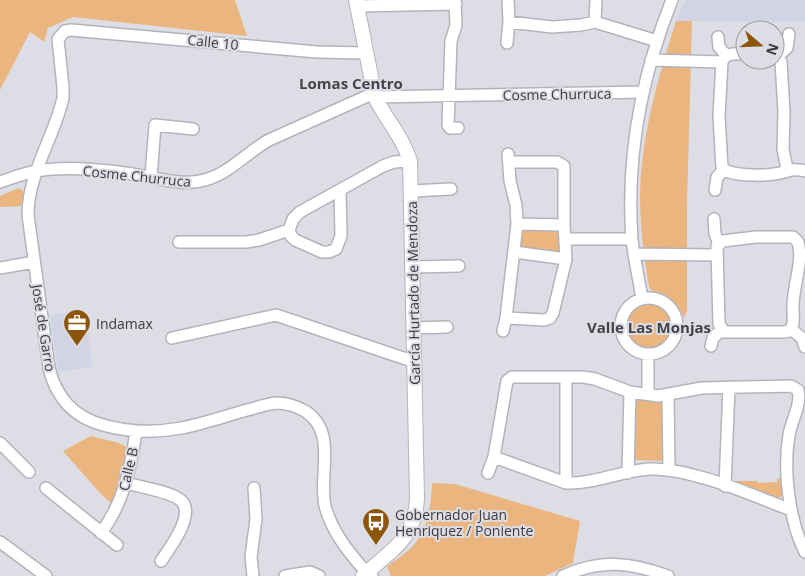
<svg xmlns="http://www.w3.org/2000/svg" width="805" height="576" font-family="'Open Sans',sans-serif">
	<rect width="100%" height="100%" fill="#dddee5"/>
	<path fill="#d3d4e3" d="M685,0H805V22L676,21Z
		M85,310L93,367L58,372L50,315Z"/>
	<path fill="#ebb580" d="M0,0H235L247,36L73,17L48,28L44,42L30,32L0,90Z
		M676,21H692L687,204V311L684,318C676,295 657,300 649,287C644,257 640,227 640,196C641,136 658,78 676,21Z
		M19,188L24,192L21,206L0,207V196Z
		M560,229L561,250L559,253L522,249L520,247L521,230Z
		M625 326a23 23 0 1 1 46 0a23 23 0 1 1-46 0Z
		M636,398L661,399L664,402L663,458L661,461L635,460L634,401Z
		M91,436C100,439 121,442 126,447L120,492L111,503L100,493L63,451Z
		M783,478L785,493L779,498L735,481H757L758,483L777,482V479Z
		M432,483L455,484L580,521L573,563L545,576H391L387,567C395,560 405,554 412,547C428,529 431,506 432,483Z"/>
	<g fill="none" stroke-linecap="round" stroke-linejoin="round">
		<defs>
			<path id="minor" d="M455,0L456,25L451,41L448,125L450,128H458
				M357,6L456,4
				M509,22L552,27L581,25L595,22L657,41
				M595,22L596,0
				M718,37L719,47L726,55
				M507,43L509,22L508,0
				M365,53L317,52L71,30L65,31L58,39L63,87V98C54,138 28,173 28,215L49,368C56,397 73,417 103,425C128,432 155,433 181,428C203,424 225,416 247,410C256,408 266,404 276,403C286,403 296,406 305,411C338,432 318,475 325,506C332,532 349,553 367,573L372,576
				M745,54C736,54 725,52 722,62L719,116L722,168C730,176 762,176 774,174C788,173 788,167 805,171
				M775,54L778,56L781,62L784,112L783,149L787,169
				M778,56L787,48L789,34
				M651,60L722,62
				M375,97L643,92
				M151,177L155,125L193,129
				M0,182C12,178 24,173 37,171C65,166 97,169 125,173C152,176 181,188 208,179C229,173 249,151 269,140L374,93
				M340,190L341,236L336,249L329,252H322L295,240L291,236L289,230L293,219L300,212L383,166L394,162L410,161
				M715,190L717,177L724,170
				M412,191L451,189
				M714,219L715,234L719,244
				M517,224L564,225
				M756,237H793L798,242C804,263 792,287 793,309C793,317 795,325 789,331L784,332H724L719,324L717,246L723,241Z
				M565,239H632
				M179,242H246L259,240L289,230
				M514,252L566,259
				M634,254L716,255
				M413,267L459,266
				M0,268L34,262
				M621 326a28 28 0 1 1 56 0a28 28 0 1 1-56 0Z
				M642,299C639,279 634,259 632,239C626,157 642,75 672,0
				M506,318L544,320L550,318L553,313L566,259L564,225V166L557,162H509
				M414,328L447,327
				M791,329L802,338L805,347
				M503,331L506,318L517,224L516,205L510,181L508,154
				M172,338L276,315L415,362
				M711,346L713,338L721,330
				M648,394V355
				M668,395L669,469
				M0,443L29,472
				M494,457L566,483C594,484 621,471 649,469C689,467 752,495 791,510
				M488,473L494,457L507,381L512,377H583L595,379L630,392L658,396L702,388L791,386L798,390C802,404 791,421 789,435C783,471 789,520 805,552
				M628,473L630,392
				M126,483C140,487 168,491 179,499C198,511 170,548 161,561
				M566,483V377
				M725,486L729,387
				M46,488L117,545
				M101,533C124,502 131,467 136,431
				M0,542L46,576
				M253,576L251,557L256,519L254,488
				M285,576L310,572L319,576
				M563,576C601,559 630,562 668,576"/>
			<path id="tertiary" d="M356,0L375,97C386,120 403,137 410,161L417,498C415,540 391,550 363,576"/>
		</defs>
		<use href="#minor" stroke="#b3b4bb" stroke-width="14"/>
		<use href="#tertiary" stroke="#b3b4bb" stroke-width="16"/>
		<use href="#minor" stroke="#fff" stroke-width="11"/>
		<use href="#tertiary" stroke="#fff" stroke-width="14"/>
	</g>
	<defs>
		<symbol id="office-pin" viewBox="-11 -11 22 30"><path d="M0 17L-7.5 6A9.5 9.5 0 1 1 7.5 6Z" fill="#8c550a" stroke="#dddee5"/><path d="M-6-3h4V-5.5h4V-3h4V5H-6ZM-1-4.5V-3h2v-1.5ZM-6 0V1H6V0Z" fill="#fff"/></symbol>
		<symbol id="bus-pin" viewBox="-11 -11 22 30"><path d="M0 17L-7.5 6A9.5 9.5 0 1 1 7.5 6Z" fill="#8c550a" stroke="#dddee5"/><path d="M-5-6H5V4H4V6H2V4H-2V6H-4V4H-5ZM-3.5-4V0h7V-4ZM-3.5 1.2v1.5H-2V1.2ZM2 1.2v1.5H3.5V1.2Z" fill="#fff"/></symbol>
	</defs>
	<g fill-rule="evenodd">
		<use href="#office-pin" x="61" y="307" width="32" height="43"/>
		<use href="#bus-pin" x="360" y="506" width="32" height="43"/>
	</g>
	<g text-anchor="middle" dominant-baseline="central" stroke-width="4" stroke-linejoin="round" paint-order="stroke">
		<g font-size="14" fill="#3b3c3f" stroke="#dddee5">
			<text transform="translate(213 42) rotate(6)">Calle 10</text>
			<text transform="translate(557 94) rotate(-1)">Cosme Churruca</text>
			<text transform="translate(137 176) rotate(6)">Cosme Churruca</text>
			<text transform="translate(413 293) rotate(-91)">García Hurtado de Mendoza</text>
			<text transform="translate(44 328) rotate(81)">José de Garro</text>
			<text transform="translate(128 469) rotate(-77)">Calle B</text>
		</g>
		<g font-size="14" fill="#3b3c3f" stroke="#dddee5" text-anchor="start">
			<text x="96" y="323">Indamax</text>
			<text x="395" y="514">Gobernador Juan<tspan x="395" dy="16">Henriquez / Poniente</tspan></text>
		</g>
		<g font-size="15" font-weight="bold" fill="#43444a" stroke="#dddee5">
			<text x="351" y="83">Lomas Centro</text>
			<text x="649" y="327">Valle Las Monjas</text>
		</g>
	</g>
	<g transform="translate(760 45) rotate(109)"><circle r="24" fill="#dddee5" stroke="#9c9da3"/>
	<path d="M0-4L9 19L0 12L-9 19Z" fill="#8c550a"/>
	<text y="-8" font-size="14" font-weight="bold" text-anchor="middle" fill="#3b3c3f">N</text>
	</g>
</svg>
